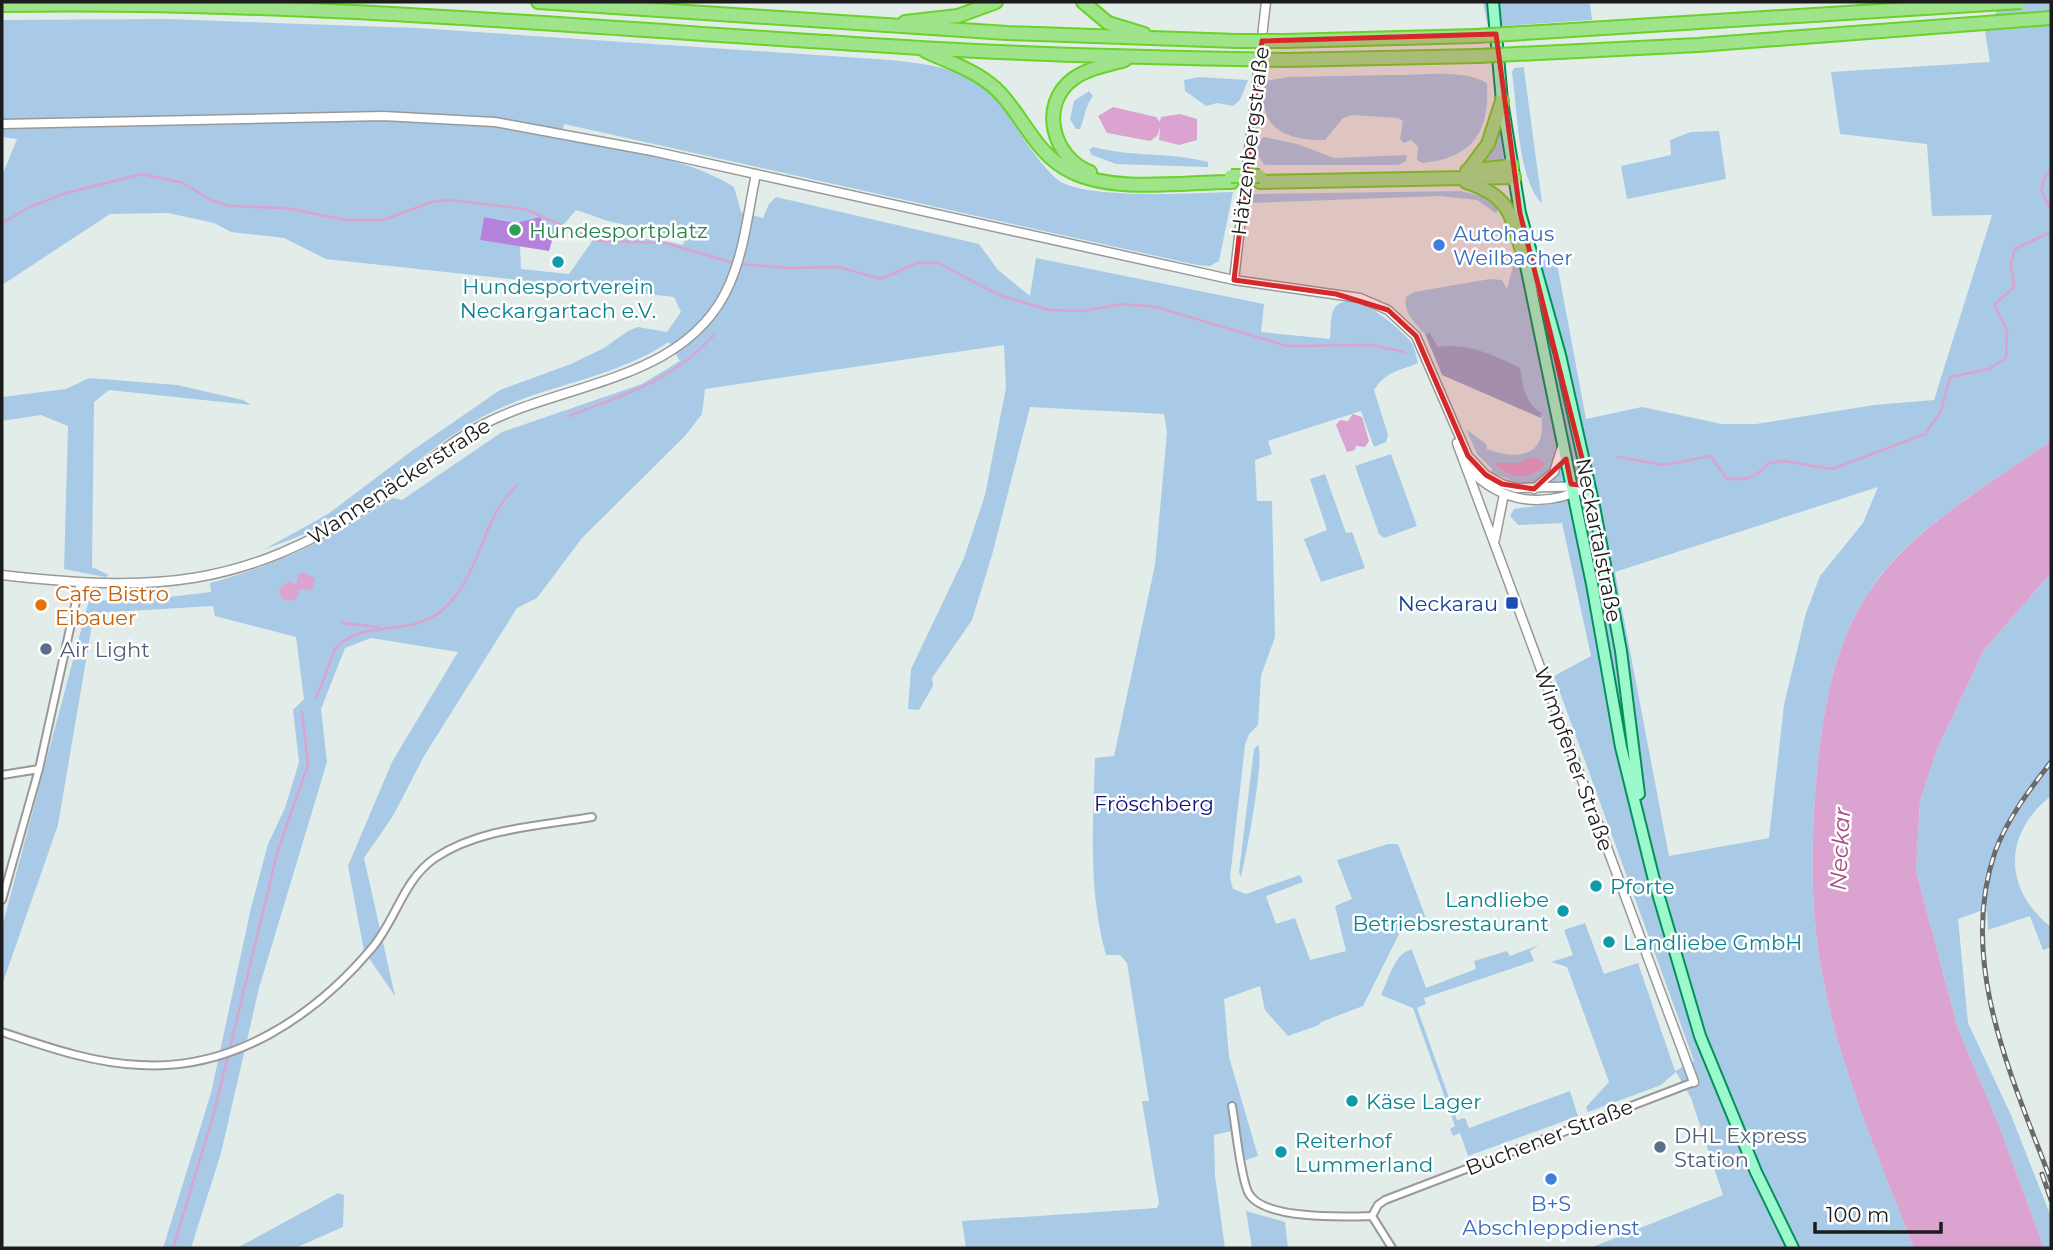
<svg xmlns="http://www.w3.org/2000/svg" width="2053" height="1250" font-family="Montserrat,sans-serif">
	<rect width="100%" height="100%" fill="#e2ede9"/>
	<path fill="#a8cae7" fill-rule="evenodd" d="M1483,2H1590L1592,20L1488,27Z
		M2002,2H2051V441C1992,483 1908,530 1869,592C1835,644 1825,701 1818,762C1811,831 1809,905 1822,973C1839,1068 1879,1158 1914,1248H1590L1723,1195L1691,1098L1676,1072L1661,1085L1588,1112L1586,1107L1609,1082L1567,967L1551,962L1573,955L1564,930L1585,923L1604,974L1638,963L1675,1071L1694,1061L1554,676L1591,656L1562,523L1518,525L1510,516L1514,509L1558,503L1554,485L1517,483L1491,472L1492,469L1477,454L1466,429L1486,444L1487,449C1505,456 1535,461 1541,436C1543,429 1541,421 1542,413C1525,403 1523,387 1519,368L1438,347L1430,333L1425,334C1415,323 1403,313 1406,297L1414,292L1490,279L1502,280L1507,289L1513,266L1556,258L1586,419L1642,407L1722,424H1756L1874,405L1934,400L1992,215L1932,216L1927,144L1840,134L1831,72L1990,62L1985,32ZM1878,487L1863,523L1820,576L1806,613L1784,705L1769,838L1669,856L1615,572Z
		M166,19L417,28L890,60C939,65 989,72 1013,121C1021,137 1044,169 1058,180C1084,200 1197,193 1233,192L1219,261L1210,266L1197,265L564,124L561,137C615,148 687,157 734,187L741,212L763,218L769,204L776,197L979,244L998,270L1030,296L1036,258L1264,304L1261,332L1330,339C1331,331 1330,319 1333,311C1347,281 1400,328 1411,342C1415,347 1416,356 1418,363C1399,371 1386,371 1374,390L1388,435L1386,442L1374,447L1361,411L1268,441L1272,454L1255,460L1257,501H1272L1275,637L1261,676L1258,725L1249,734L1245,745L1230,878L1233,889L1246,894L1300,875L1303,882L1266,896L1276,924L1295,918L1310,960L1346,951L1335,906L1352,899L1337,860L1388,844H1398L1427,921L1401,930L1363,1006L1321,1022L1319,1025L1288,1036L1265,1010L1260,986L1224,999L1229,1057L1258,1156L1237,1163L1231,1131L1214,1135L1215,1176L1225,1248H966L962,1221L1157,1208L1159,1203L1142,1101H1149L1127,963L1120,955H1106C1088,891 1093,823 1095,758L1114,756L1155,565L1167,432L1164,414L1030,407L992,555L972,620L932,678L933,686L919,710L908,709L911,669L964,558L985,495L1006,388L1004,345L705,389L702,414L685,436L582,538L537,598L517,608L424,756L393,816L364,858L395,996L364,951L348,866L392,762L458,652L371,638L345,648L321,709L327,762L259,988L221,1153L191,1248H163L211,1093L251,908L268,844L285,808L299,762L293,710L304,699L296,637L215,616L213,606L94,613L58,825L2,985V927L89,600L135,601L211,592L210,583C283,563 330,539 393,498L402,500L502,432L642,384L680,361L669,342C611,380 541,385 482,417C438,441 401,477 360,504C318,532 271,547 224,564L263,550L328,514L413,450L500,390L571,364L604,348L628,331L638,327L667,332L681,312L674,297L326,259L284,238L231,232L214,223L168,213L110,214L2,285V176L17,139L2,137V20ZM576,210L608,221L685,238L683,245C655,237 627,240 598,233L569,274L521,269L520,246L480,240L484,217L516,223L540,217L553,237Z
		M1524,67L1525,77L1542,203C1518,182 1517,105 1512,72L1514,68Z
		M1389,75C1418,76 1461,68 1487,83C1490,133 1472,158 1422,163L1417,160L1418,147L1411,140L1404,143L1400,139L1403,121L1398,118L1353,115L1343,118L1325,140C1284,141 1256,127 1265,81L1288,77Z
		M1199,77L1248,80L1240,100L1233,106L1217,103L1206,106L1185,91L1184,80Z
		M1089,91L1093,96C1085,106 1085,117 1080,129H1076L1070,119L1074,101Z
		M1719,131L1726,179L1627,199L1621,166L1671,155L1670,140L1691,132Z
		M1500,133L1504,161L1483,164L1499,134Z
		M1264,137L1297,144L1334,158L1407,155L1406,161L1398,165H1265C1257,157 1254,145 1264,137Z
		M1093,147C1131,157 1170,152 1208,162V167L1116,164L1092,155L1089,150Z
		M1461,191L1481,196L1497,208V214L1477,200L1440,196L1250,203L1251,194Z
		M89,378L177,385L243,400L251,405L109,390L94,402L92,567L109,575L105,577L64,569L68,426L41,415L2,421V397L66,389Z
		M1391,454L1417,526L1384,538L1379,534L1355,466Z
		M1325,474L1346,533L1352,532L1365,568L1321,582L1304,539L1327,530L1310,479Z
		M2051,573V796C2003,833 2003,889 2051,927V947L2043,950L2030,916L1988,930L1987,912L1980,911L1958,919L1968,1023L2011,1115L2051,1217V1248H2044L1998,1123L1958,1029L1916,871L1920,801L1938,747L1984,650Z
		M1258,745C1265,758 1246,856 1241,877L1239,872L1254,749Z
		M1539,945L1530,951L1534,961L1424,998L1426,1004L1417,1008L1457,1120L1465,1118L1469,1128L1570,1091L1578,1116L1468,1156L1460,1133L1453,1136L1450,1129L1455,1126L1413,1008L1381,995C1388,981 1395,951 1412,950L1426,988L1476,969L1474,961L1507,951L1510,956Z
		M338,1193L344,1195L343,1227L295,1248H237Z
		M1246,1211L1285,1222L1288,1248H1252Z"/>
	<path fill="#97a9cc" d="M1430,333L1438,347C1467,342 1494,355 1520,368C1523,387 1525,403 1542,413L1541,418L1442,375L1425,334Z"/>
	<path fill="#b481db" d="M484,217L516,223L540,217L553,237L549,251L480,240Z"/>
	<path fill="#daa3d0" d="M1113,107L1156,117L1160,122L1161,117L1180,114L1197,119V140L1179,145L1159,140L1160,127L1157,136L1150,141L1107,133L1098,116Z
		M1353,414L1362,417L1369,441L1365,447L1356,446L1355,450L1347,452L1336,425L1340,420L1348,421Z
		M2051,441V573L1984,650L1938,747L1920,801L1916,871L1958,1029L1998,1123L2044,1248H1914C1879,1158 1839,1068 1822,973C1809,905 1811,831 1818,762C1825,701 1835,644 1869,592C1909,530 1991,483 2051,441Z
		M1533,457L1545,463C1534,481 1506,480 1495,463H1517Z
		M304,572L315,579L312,590L299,589L298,597L291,601L282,599L279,589L289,581L296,585L299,574Z"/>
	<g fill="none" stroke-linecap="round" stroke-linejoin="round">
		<path stroke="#daa3d0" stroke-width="2.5" d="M2051,171L2045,176L2041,190L2051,211
			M2,223L32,206L66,193L142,174L183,183L211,200L229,206L286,208L346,220H383L432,202L450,200L525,209L598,241L665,243L734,263
			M741,264L787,268L838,267L881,279L917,263H938L999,295L1049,310L1083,311L1122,304L1156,307L1287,346L1370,345L1404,352
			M569,416C629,392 670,383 715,334
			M1618,457L1663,465L1711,456L1726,478C1745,482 1756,477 1769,463L1784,461L1832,469L1925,434L1941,411L1950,377L1989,369L2006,358L2007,330L1994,305L2014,287L2011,264L2015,249L2051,232
			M343,623L378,627
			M316,697C323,685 332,653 336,648C361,619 408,637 440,612C482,578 479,520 517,485
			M173,1248L214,1113L278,850L308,765L302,712"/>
		<defs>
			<path id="minor" d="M2,775L39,769
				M2,900L39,769L80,583
				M2,1032C47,1047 92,1063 140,1065C233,1071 315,1016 372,948C396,920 403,880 435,858C480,828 540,826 592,817
				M1232,1106C1236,1128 1240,1174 1248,1192C1261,1220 1345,1217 1372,1216
				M1372,1216L1378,1205L1385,1200L1694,1082
				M1372,1216L1392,1248"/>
			<path id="tertiary" d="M2,124L383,116L495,122L652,151L1234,280L1360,298L1388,310L1416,336L1468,456L1486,475L1502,484L1516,488L1589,486
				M1234,280L1266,2
				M1457,443L1694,1082
				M1468,468C1502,504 1545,509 1589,486
				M1534,489L1554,472L1562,447
				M1495,539L1504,494
				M2,575C154,592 240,589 372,504C410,479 443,445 484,424C565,382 689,381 730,283C745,248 748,211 756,174"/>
			<path id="primary" d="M1493,2L1502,101L1520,213L1560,355L1594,506L1621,651L1639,794
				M1527,244L1525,261L1592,584L1621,747L1654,880L1700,1036L1756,1172L1793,1248"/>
			<path id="motorway" d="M538,2L1007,33L1237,41
				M1083,2L1108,23L1144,34
				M2,5C308,0 614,30 920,48C1025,54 1131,57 1236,59
				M905,22L958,16L996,2
				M1285,41L1476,36
				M925,51C951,63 975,70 996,89C1024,116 1035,155 1072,172C1114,193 1185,182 1232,182
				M1284,60L1478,56
				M1467,171L1512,166
				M1468,171L1488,144L1502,101
				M1090,172C1053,158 1038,105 1073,79C1088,68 1108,65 1125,60
				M1260,182L1514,177
				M1466,182C1512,196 1512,219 1525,261"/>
		</defs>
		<use href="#minor" stroke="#999" stroke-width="10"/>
		<use href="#tertiary" stroke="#999" stroke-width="11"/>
		<use href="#primary" stroke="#04905b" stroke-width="14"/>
		<use href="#motorway" stroke="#6ad228" stroke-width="16"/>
		<use href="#minor" stroke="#fff" stroke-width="6"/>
		<use href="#tertiary" stroke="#fff" stroke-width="8"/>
		<use href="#primary" stroke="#9bf9cc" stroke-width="10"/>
		<use href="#motorway" stroke="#9fe38b" stroke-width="12"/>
		<defs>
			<path id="rail" d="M2051,762C2030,789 2007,819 1995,852C1957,963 2013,1079 2051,1181
				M2042,1174L2051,1200"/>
		</defs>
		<use href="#rail" stroke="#6a6a6a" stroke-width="5"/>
		<use href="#rail" stroke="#fff" stroke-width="2.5" stroke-dasharray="8" stroke-linecap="butt"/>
		<defs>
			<path id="motorway-bridge" d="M1476,36L2021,2
				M1237,41H1285
				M1478,56L1698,45L2051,18
				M1236,59L1284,60
				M1231,176H1260"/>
		</defs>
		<use href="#motorway-bridge" stroke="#6ad228" stroke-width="16" stroke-linecap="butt"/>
		<use href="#motorway-bridge" stroke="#9fe38b" stroke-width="12"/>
	</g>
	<path fill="#d62828" fill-opacity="0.2" stroke="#d62828" stroke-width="5" stroke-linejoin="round" d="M1496,34L1520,213L1589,486L1571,484L1566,459L1534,489L1502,484L1486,475L1468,456L1416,336L1388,310L1336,294L1234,280L1262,41Z"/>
	<circle fill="#2e9e5b" stroke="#fff" stroke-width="2.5" cx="515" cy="230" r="7"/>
	<g fill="#3f7fe0" stroke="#fff" stroke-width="2.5">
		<circle cx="1439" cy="245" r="7"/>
		<circle cx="1551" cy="1179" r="7"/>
	</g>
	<g fill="#0f9aa8" stroke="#fff" stroke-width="2.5">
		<circle cx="558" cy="262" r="7"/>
		<circle cx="1596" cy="886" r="7"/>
		<circle cx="1563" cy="911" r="7"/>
		<circle cx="1609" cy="942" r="7"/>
		<circle cx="1352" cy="1101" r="7"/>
		<circle cx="1281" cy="1152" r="7"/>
	</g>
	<rect fill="#1a4fb4" stroke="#fff" stroke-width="2.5" x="1505" y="596" width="14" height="14" rx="3.5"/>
	<circle fill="#e8710a" stroke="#fff" stroke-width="2.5" cx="41" cy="605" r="7"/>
	<g fill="#5c6f8a" stroke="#fff" stroke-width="2.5">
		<circle cx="46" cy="649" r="7"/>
		<circle cx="1660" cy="1147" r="7"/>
	</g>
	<g text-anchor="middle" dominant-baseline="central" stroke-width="5" stroke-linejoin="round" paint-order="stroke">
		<g font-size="21" fill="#1c1c1c" stroke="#fff">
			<text transform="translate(1250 141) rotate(-83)">Hätzenbergstraße</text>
			<text transform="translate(399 481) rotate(-33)">Wannenäckerstraße</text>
			<text transform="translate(1599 540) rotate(79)">Neckartalstraße</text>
			<text transform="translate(1574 759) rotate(70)">Wimpfener Straße</text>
			<text transform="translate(1549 1137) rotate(-21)">Buchener Straße</text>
		</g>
		<g font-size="21" fill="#27864d" stroke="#fff" text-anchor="start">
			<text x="529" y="230">Hundesportplatz</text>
		</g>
		<g font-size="21" fill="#366cbe" stroke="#fff" text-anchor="start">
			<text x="1453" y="233">Autohaus<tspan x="1453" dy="24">Weilbacher</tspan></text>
			<text x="1551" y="1203" text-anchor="middle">B+S<tspan x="1551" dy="24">Abschleppdienst</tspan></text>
		</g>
		<g font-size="21" fill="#0d838f" stroke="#fff" text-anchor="start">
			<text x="558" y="286" text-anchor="middle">Hundesportverein<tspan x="558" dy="24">Neckargartach e.V.</tspan></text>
			<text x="1610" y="886">Pforte</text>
			<text x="1549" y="899" text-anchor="end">Landliebe<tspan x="1549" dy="24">Betriebsrestaurant</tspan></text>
			<text x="1623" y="942">Landliebe GmbH</text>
			<text x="1366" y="1101">Käse Lager</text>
			<text x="1295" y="1140">Reiterhof<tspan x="1295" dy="24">Lummerland</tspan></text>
		</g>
		<g font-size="21" fill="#c56008" stroke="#fff" text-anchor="start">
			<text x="55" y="593">Cafe Bistro<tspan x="55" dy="24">Eibauer</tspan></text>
		</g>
		<g font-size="21" fill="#164399" stroke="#fff" text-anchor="end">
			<text x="1498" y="603">Neckarau</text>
		</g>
		<g font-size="21" fill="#4e5e75" stroke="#fff" text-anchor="start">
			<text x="60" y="649">Air Light</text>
			<text x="1674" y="1135">DHL Express<tspan x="1674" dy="24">Station</tspan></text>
		</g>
		<g font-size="21" fill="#120e76" stroke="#fff">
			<text x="1154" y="803">Fröschberg</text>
		</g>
		<g font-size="23" font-style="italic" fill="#a84c7e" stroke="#fff">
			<text transform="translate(1840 849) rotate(-87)">Neckar</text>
		</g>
	</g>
	<rect width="2053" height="1250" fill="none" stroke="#1c1c1c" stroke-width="7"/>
	<path d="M1815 1222v10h126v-10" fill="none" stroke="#1c1c1c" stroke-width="3.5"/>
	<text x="1826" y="1222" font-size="21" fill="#1c1c1c" stroke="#ffffff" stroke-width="5" paint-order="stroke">100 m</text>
</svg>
